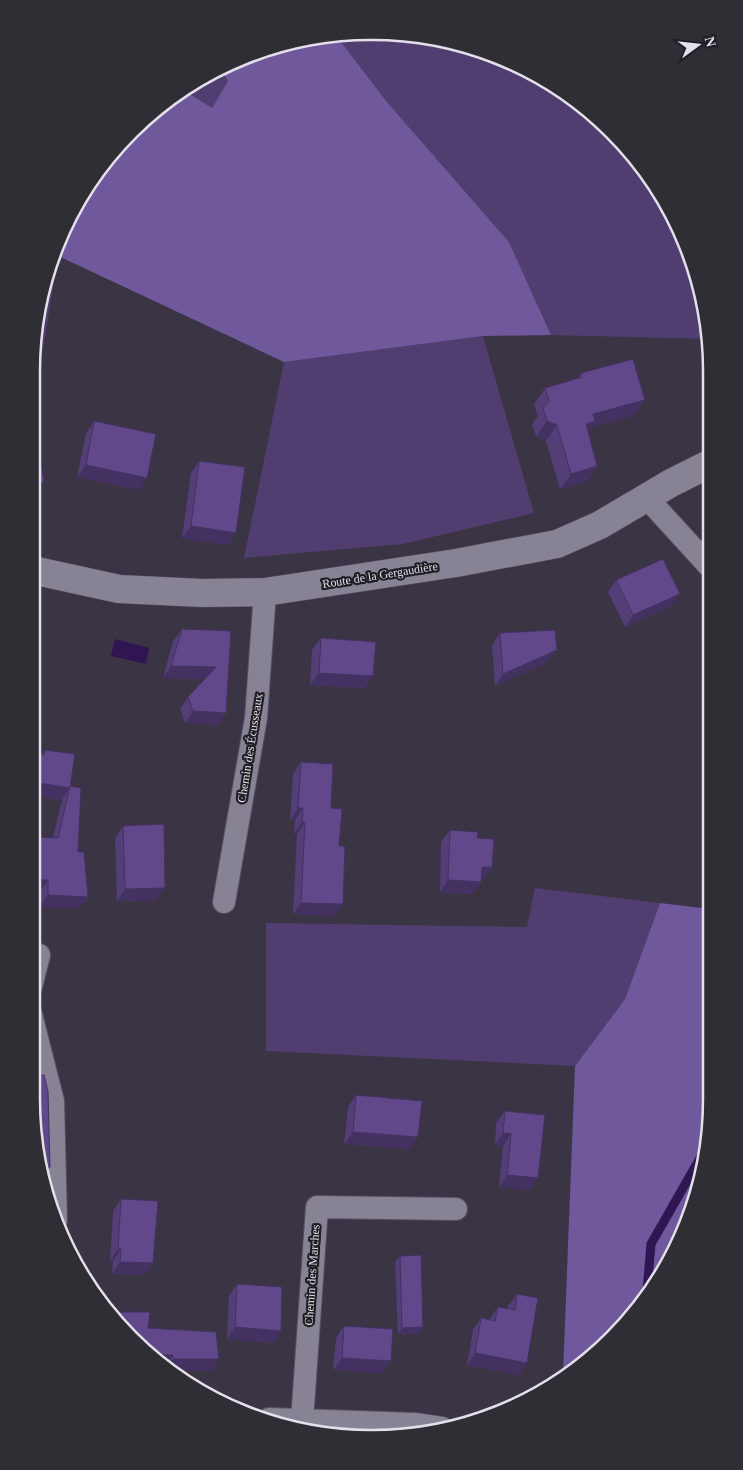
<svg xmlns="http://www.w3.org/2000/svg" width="743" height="1470" font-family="'Times New Roman',serif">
	<rect width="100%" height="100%" fill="#3a3445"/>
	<path fill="#503e70" d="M393,32C415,36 440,37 461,43C541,69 615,118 657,191L655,195C689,231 696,280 709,327V339L551,335L509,242L387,102L335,34Z
		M220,69L228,81L212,109L183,90L201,77Z
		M54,254L58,256L37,387L32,386C32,340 38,297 54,254Z
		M483,336L534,513L403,544L244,558L284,362Z
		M535,888L660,903L625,999L575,1066L266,1051V923L527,927Z"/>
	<path fill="#70589c" d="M327,34H335L387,102L509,242L551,335L483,336L284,362L54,254C72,205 106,149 148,115C159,106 171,98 183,90L212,108L228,81L220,69L262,49Z
		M660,903L710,909L711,1120L700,1186L677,1249L612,1339L563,1374L575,1066L625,999Z"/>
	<path fill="#301553" d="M115,639L149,648L146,664L111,656Z"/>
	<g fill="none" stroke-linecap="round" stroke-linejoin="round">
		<path stroke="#301553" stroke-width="9" d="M647,1291L651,1244L707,1146"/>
		<defs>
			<path id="minor" d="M647,498L710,567
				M224,902L256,718L265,592
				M31,987L39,955
				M31,1014L41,1054
				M31,1056L41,1054L53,1101L56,1221
				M269,1419L415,1424L442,1428
				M302,1421L317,1207L456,1209"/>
			<path id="tertiary" d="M32,570L119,589L202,593L265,592L456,563L557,544L600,525L671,483L709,464"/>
		</defs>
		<use href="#minor" stroke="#575360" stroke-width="24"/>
		<use href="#tertiary" stroke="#575360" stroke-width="29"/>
		<use href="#minor" stroke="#888295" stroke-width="22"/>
		<use href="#tertiary" stroke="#888295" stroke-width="28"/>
	</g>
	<path fill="#533e77" d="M581,373L634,416L591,427L588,432L597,466L586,482L560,489L546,441L536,437L532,424L538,416L534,404L545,388L577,379Z
		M94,421L139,490L77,477L86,433Z
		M199,461L236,533L228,545L182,538L191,473Z
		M616,580L671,606L625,627L608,592Z
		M182,629L226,713L218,725L185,723L180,709L188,697L205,679L163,678L173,641Z
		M500,633L548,662L495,686L492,645Z
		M321,638L365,688L310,685L312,650Z
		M45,750L70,787L78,852L88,897L80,908L39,907L40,892L62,800L32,796V754L41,755Z
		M301,762L331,808L339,846L335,916L293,914L297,834H294L295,820H290L293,774Z
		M123,826L156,900L117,901L115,838Z
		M450,830L477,838L492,867L484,879H481V882L472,894L440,892L441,842Z
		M356,1095L409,1149L344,1144L348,1107Z
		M505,1111L530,1190L499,1187L503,1146L495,1145L496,1123Z
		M121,1199L153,1263L145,1275L112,1274L113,1261H110L113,1211Z
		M400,1256L423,1327L419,1333L398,1334L395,1262Z
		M237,1284L281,1331L273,1343L227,1339L229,1296Z
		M517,1294L527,1363L519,1375L467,1365L473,1330L481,1318L489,1320L498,1307L508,1309V1306Z
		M113,1312L148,1328L211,1371H171L147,1354L111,1315Z
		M344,1326L383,1373L333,1370L336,1338Z"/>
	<path fill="#433261" d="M645,400L634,416L591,427L584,437L575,440L593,414Z
		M547,421L557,425L546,441L536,437Z
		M86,465L147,478L139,490L77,477Z
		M597,466L586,482L560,489L571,474Z
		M44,482L36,494H32V484Z
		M191,526L236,533L228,545L182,538Z
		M680,594L671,606L625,627L633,615Z
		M557,650L548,662L495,686L503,674Z
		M171,666L216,667L207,679L163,678Z
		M319,673L373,676L365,688L310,685Z
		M193,711L226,713L218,725L185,723Z
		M32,782L70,788L61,800L32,796Z
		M298,808H303L295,820H290Z
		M302,822H305L297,834H294Z
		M482,867H492L484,879H473Z
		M31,879L48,880L40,892L31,891Z
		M448,880L481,882L472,894L440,892Z
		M165,888L156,900L117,901L125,889Z
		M48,895L88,897L80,908L39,907Z
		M301,903L343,904L335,916L293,914Z
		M353,1132L418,1137L409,1149L344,1144Z
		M503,1133L511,1134L503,1146L495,1145Z
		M43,1167H50L44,1176Z
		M507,1175L538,1178L530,1190L499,1187Z
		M118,1249H121L113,1261H110Z
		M120,1262L153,1263L145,1275L112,1274Z
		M235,1327L281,1331L273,1343L227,1339Z
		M423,1327L419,1333L398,1334L402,1328Z
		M475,1353L527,1363L519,1375L467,1365Z
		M148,1355H173L165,1367Z
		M342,1358L391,1361L383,1373L333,1370Z
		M173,1359H219L211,1371H171L166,1368Z"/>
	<path fill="#60488a" stroke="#433261" d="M633,359L645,400L593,414L595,421L586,424L597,466L571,474L557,425L547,421L543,408L549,401L545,388L582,377L581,373Z
		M94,421L156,434L147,478L86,465Z
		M39,449L44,482L32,484V450Z
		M199,461L245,467L236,533L191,526Z
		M663,559L680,594L633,615L616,580Z
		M182,629L231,631L226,713L193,711L188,697L216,667L171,666Z
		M555,630L557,650L503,674L500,633Z
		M321,638L376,642L373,676L319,673Z
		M45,750L75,754L70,788L32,782V754L44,755Z
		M301,762L333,764L331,808L342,809L339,846H345L343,904L301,903L305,822H302L303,808H298Z
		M70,786L81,788L78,852H84L88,897L48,895V880L31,879L32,837L58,838Z
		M164,824L165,888L125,889L123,826Z
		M450,830L478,832L477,838L494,839L492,867H482L481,882L448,880Z
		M31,1075H44L48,1091L50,1167H43L31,1098Z
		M356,1095L422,1101L418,1137L353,1132Z
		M505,1111L545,1115L538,1178L507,1175L511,1134L503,1133Z
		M121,1199L158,1201L153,1263L120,1262L121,1249H118Z
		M421,1255L423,1327L402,1328L400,1256Z
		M237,1284L282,1287L281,1331L235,1327Z
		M517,1294L538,1298L527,1363L475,1353L481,1318L495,1321L498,1307L515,1310Z
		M113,1312H150L148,1328L216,1332L219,1359H173V1355H148L113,1318Z
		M344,1326L393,1329L391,1361L342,1358Z"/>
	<g text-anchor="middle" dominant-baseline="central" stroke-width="4.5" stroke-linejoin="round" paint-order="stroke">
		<g font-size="12" fill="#e3e0ea" stroke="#201e25">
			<text transform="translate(380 575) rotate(-9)">Route de la Gergaudière</text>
			<text transform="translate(250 748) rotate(-81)">Chemin des Écusseaux</text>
			<text transform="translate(312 1275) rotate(-86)">Chemin des Marches</text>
		</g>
	</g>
	<path d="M0 0H743V1470H0ZM371 40H372A331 331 0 0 1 703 371V1099A331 331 0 0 1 372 1430H371A331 331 0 0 1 40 1099V371A331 331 0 0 1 371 40Z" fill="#302e35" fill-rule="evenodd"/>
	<path fill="none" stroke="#e3e0ea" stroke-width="2.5" d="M371 40H372A331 331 0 0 1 703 371V1099A331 331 0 0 1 372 1430H371A331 331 0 0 1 40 1099V371A331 331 0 0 1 371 40Z"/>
	<g transform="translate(698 45) rotate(75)" stroke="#201e25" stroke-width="4" paint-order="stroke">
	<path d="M0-4L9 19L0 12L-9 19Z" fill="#e3e0ea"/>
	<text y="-8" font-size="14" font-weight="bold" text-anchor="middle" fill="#e3e0ea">N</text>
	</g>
</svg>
